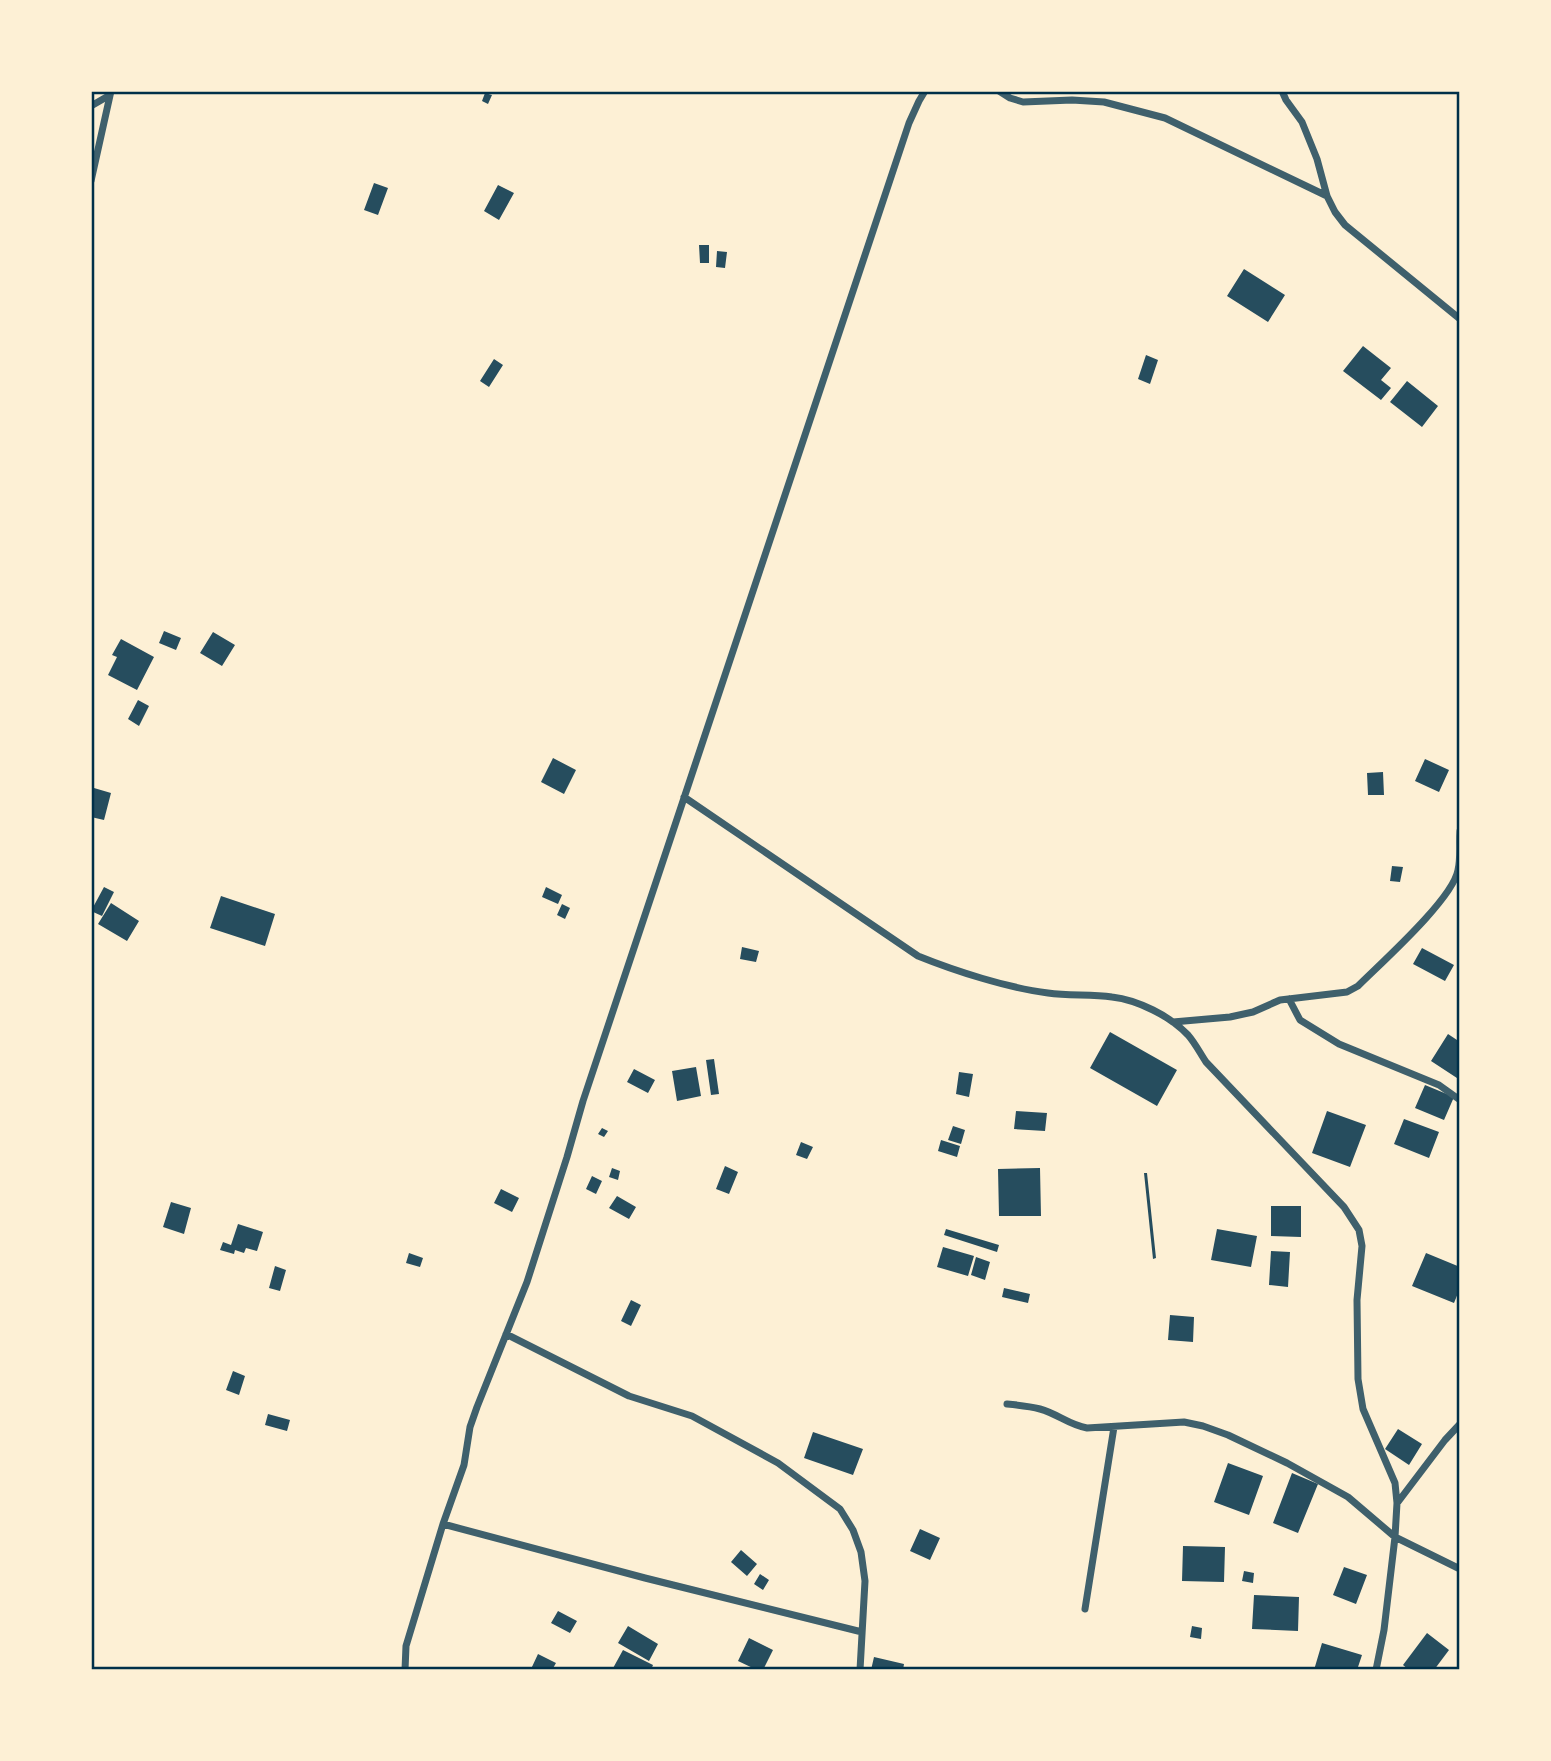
<svg xmlns="http://www.w3.org/2000/svg" width="1551" height="1761" font-family="'DM Sans',sans-serif">
	<rect width="100%" height="100%" fill="#fdf0d5"/>
	<path fill="#264d5e" d="M485,93L492,95L488,104L482,101Z
		M374,183L388,188L378,215L364,210Z
		M498,185L514,193L499,220L484,211Z
		M699,245H709V263H700Z
		M717,251L727,252L725,268L716,267Z
		M1244,269L1285,295L1268,322L1227,296Z
		M1363,346L1391,368L1381,380L1391,388L1381,400L1343,371Z
		M1146,355L1158,360L1150,384L1138,379Z
		M494,359L503,365L489,387L480,381Z
		M1407,381L1438,406L1422,427L1390,402Z
		M164,631L181,638L176,650L159,643Z
		M213,632L235,645L222,666L200,653Z
		M121,639L154,657L137,690L108,675L117,657L112,655Z
		M138,700L149,706L139,726L128,719Z
		M553,758L576,770L564,794L541,782Z
		M1425,759L1449,770L1439,792L1415,781Z
		M1383,772L1384,795H1368L1367,773Z
		M94,788L111,793L104,820L91,817V801Z
		M1392,866L1403,867L1400,882L1390,881Z
		M104,887L114,892L102,916L91,911Z
		M546,887L562,895L558,904L542,897Z
		M221,896L275,914L265,946L210,928Z
		M111,903L139,921L127,941L98,924Z
		M562,904L570,908L565,919L557,915Z
		M742,947L759,951L756,962L740,959Z
		M1422,948L1454,965L1445,981L1413,964Z
		M1110,1032L1177,1070L1157,1106L1090,1068Z
		M1448,1034L1460,1042V1080L1431,1061Z
		M714,1059L719,1094L711,1095L706,1060Z
		M696,1067L701,1096L677,1101L672,1071Z
		M634,1069L655,1080L648,1093L627,1082Z
		M959,1072L973,1074L969,1097L956,1094Z
		M1425,1085L1454,1097L1444,1120L1415,1108Z
		M1016,1111L1047,1113L1045,1131L1014,1129Z
		M1327,1111L1366,1125L1350,1167L1312,1153Z
		M1404,1119L1439,1132L1429,1158L1394,1144Z
		M953,1126L965,1130L961,1144L948,1140Z
		M602,1128L608,1131L604,1137L598,1134Z
		M941,1140L960,1146L957,1157L938,1151Z
		M801,1142L813,1147L807,1159L796,1155Z
		M725,1166L738,1172L729,1194L716,1189Z
		M612,1168L620,1171L618,1180L609,1177Z
		M1040,1168L1041,1216H999L998,1169Z
		M1144,1173H1147L1156,1258L1153,1259Z
		M592,1176L602,1181L596,1194L586,1189Z
		M501,1189L519,1198L512,1212L494,1203Z
		M617,1196L636,1207L629,1219L609,1208Z
		M171,1202L191,1208L184,1234L163,1227Z
		M1271,1206H1301V1237L1271,1236Z
		M238,1224L263,1232L257,1251L246,1248L244,1253L235,1250L234,1254L220,1250L223,1242L231,1245Z
		M946,1229L999,1245L997,1252L944,1235Z
		M1217,1229L1257,1236L1251,1267L1211,1260Z
		M943,1247L974,1256L968,1276L937,1267Z
		M1271,1251L1290,1252L1288,1287L1269,1285Z
		M409,1253L423,1258L420,1267L406,1263Z
		M1426,1253L1460,1267V1288L1454,1303L1412,1286Z
		M976,1257L990,1262L985,1280L971,1275Z
		M275,1266L286,1270L280,1291L269,1288Z
		M1004,1288L1030,1294L1028,1303L1002,1297Z
		M631,1300L641,1305L631,1326L621,1321Z
		M1170,1315L1194,1317L1193,1342L1168,1340Z
		M233,1371L245,1376L239,1395L226,1390Z
		M268,1414L290,1420L287,1431L265,1425Z
		M1398,1429L1422,1444L1409,1465L1385,1449Z
		M813,1432L863,1449L853,1475L804,1458Z
		M1228,1463L1263,1476L1249,1515L1214,1502Z
		M1292,1473L1318,1484L1298,1533L1273,1523Z
		M920,1529L940,1538L930,1560L910,1551Z
		M1183,1546L1225,1547L1224,1582L1182,1581Z
		M741,1550L757,1564L747,1576L731,1562Z
		M1344,1567L1367,1575L1356,1604L1333,1595Z
		M1244,1571L1254,1573L1253,1583L1242,1581Z
		M760,1574L769,1580L763,1590L754,1584Z
		M1254,1595L1299,1597L1298,1631L1252,1629Z
		M558,1611L577,1621L570,1633L551,1623Z
		M628,1626L658,1644L649,1661L618,1643Z
		M1192,1626L1202,1628L1201,1639L1190,1637Z
		M1427,1633L1449,1650L1434,1670H1409L1403,1665Z
		M749,1638L773,1650L763,1670H757L738,1661Z
		M1322,1643L1362,1655L1357,1670H1314Z
		M623,1650L653,1665L651,1670H612Z
		M538,1654L556,1663L552,1670L531,1669Z
		M874,1657L904,1664L903,1670H871Z"/>
	<g fill="none" stroke-linecap="round" stroke-linejoin="round">
		<path stroke="#3f606c" stroke-width="7" d="M999,91L1010,98L1023,102L1072,100L1104,102L1165,118L1327,196
			M1282,91L1286,100L1302,122L1317,159L1327,196L1335,212L1345,225L1460,319
			M91,106L110,95
			M91,181L111,91
			M684,797L918,956C955,971 1008,988 1048,993C1069,996 1091,994 1112,997C1138,1000 1170,1016 1188,1035C1195,1043 1200,1053 1206,1062L1344,1207L1359,1230L1362,1246L1357,1300L1358,1379L1363,1409L1395,1483L1397,1503L1395,1537L1384,1630L1376,1670
			M1289,999L1300,1020L1339,1044L1439,1085L1460,1100
			M1173,1022L1230,1017L1253,1012L1280,1000L1347,992L1358,986C1381,963 1453,899 1458,870C1461,858 1459,844 1460,831
			M506,1334L629,1396L692,1416L778,1463L840,1509L853,1530L861,1552L865,1581L860,1670
			M1007,1404C1018,1405 1029,1406 1040,1409C1058,1414 1069,1425 1087,1428L1184,1422L1203,1426L1228,1435L1287,1463L1348,1497L1395,1537L1460,1569
			M1398,1502L1445,1440L1460,1424
			M443,1524L645,1578L862,1632
			M1085,1609L1114,1427
			M405,1670L406,1646L443,1524L464,1465L470,1427L477,1407L527,1282L567,1157L583,1101L909,123L919,101L925,91"/>
	</g>
	<rect width="1551" height="1761" fill="none" stroke="#fdf0d5" stroke-width="186"/>
	<rect x="93" y="93" width="1365" height="1575" fill="none" stroke="#003049" stroke-width="2.5"/>
</svg>
